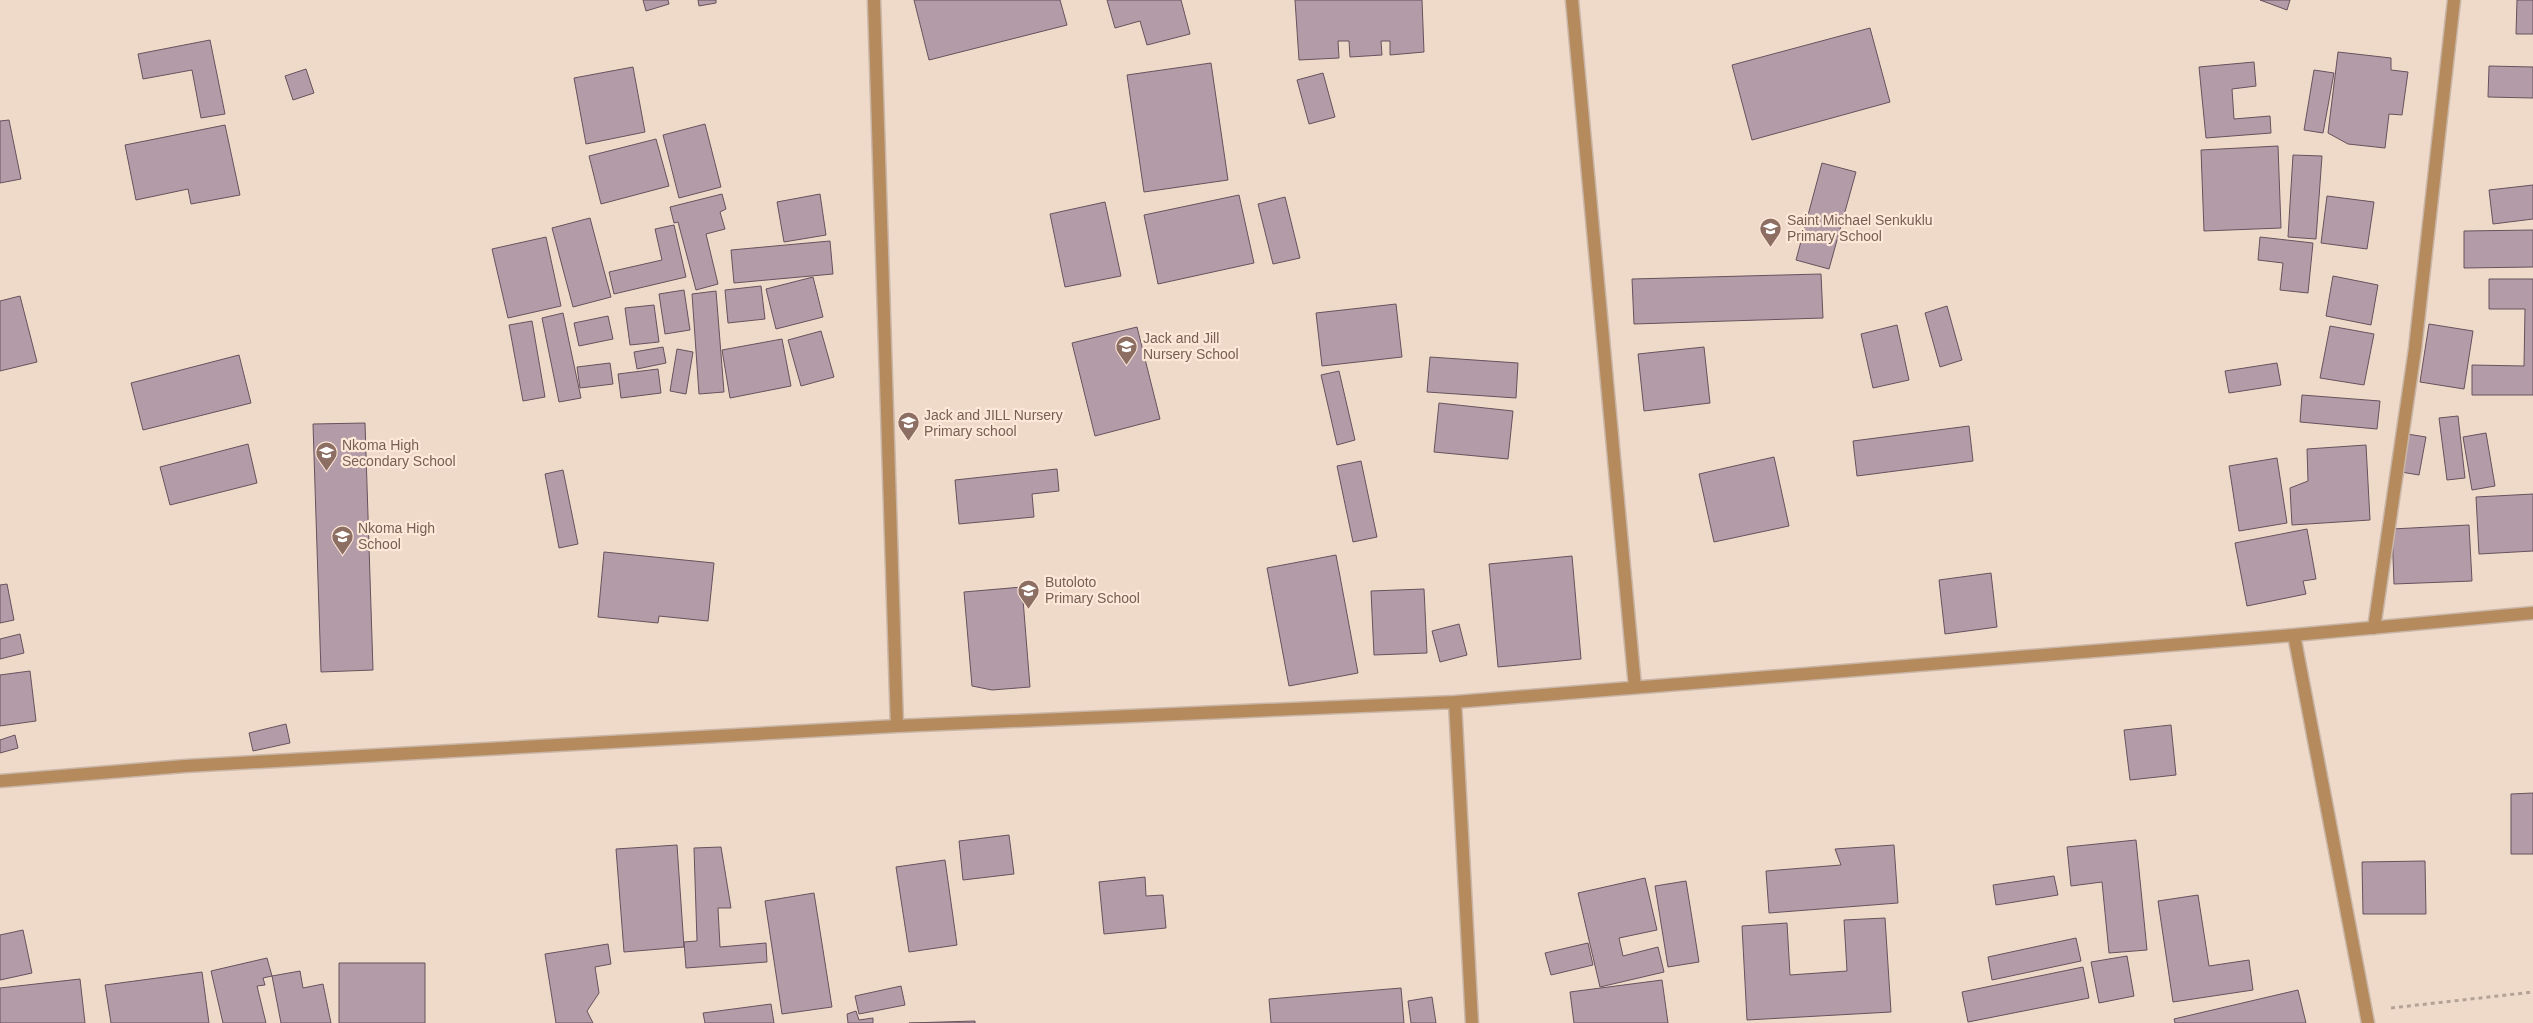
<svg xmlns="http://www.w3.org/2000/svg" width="2533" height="1023" font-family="Arial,sans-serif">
	<rect width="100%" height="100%" fill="#efdaca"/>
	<path fill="#b39ba7" stroke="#67525d" d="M643,0H668L669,4L646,11Z
		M698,0H716V3L699,6Z
		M914,0H1060L1067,25L929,60Z
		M1107,0H1181L1190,34L1147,45L1140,21L1115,28Z
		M1295,0H1422L1424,52L1390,55V41H1381L1382,55L1350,57L1349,41H1338L1339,58L1299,60Z
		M2260,0H2290L2287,10Z
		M2517,0H2533V34H2516Z
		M1870,28L1890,102L1752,140L1732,65Z
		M210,40L225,114L201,118L192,70L143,79L138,54Z
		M2338,52L2391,58V70L2408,72L2402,115L2389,114L2385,148L2348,144L2328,133Z
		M2254,62L2256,86L2232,89L2234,119L2270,116L2271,133L2206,138L2199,67Z
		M1211,63L1228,180L1144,192L1127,75Z
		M2489,66L2533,67V98L2488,97Z
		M633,67L645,132L586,144L574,78Z
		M306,69L314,93L293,100L285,76Z
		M2314,70L2334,73L2323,133L2304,130Z
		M1323,73L1335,117L1309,124L1297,80Z
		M9,120L21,179L0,183V121Z
		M705,124L721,187L679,198L663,135Z
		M225,125L240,195L191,204L188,189L136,200L125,145Z
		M656,139L669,186L601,204L589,156Z
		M2278,146L2281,228L2204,231L2201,150Z
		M2293,155L2322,156L2316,239L2288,237Z
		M1822,163L1856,172L1829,269L1796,260Z
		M2533,185V219L2493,224L2489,190Z
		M722,194L726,209L720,212L725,229L706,234L718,284L696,290L678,222L674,223L670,207Z
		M820,194L826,235L784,242L777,202Z
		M1239,195L1254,263L1158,284L1144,215Z
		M2327,196L2374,202L2367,249L2321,243Z
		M1285,197L1300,258L1273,264L1258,204Z
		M1105,202L1121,276L1065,287L1050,214Z
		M590,218L611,297L573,307L552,228Z
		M674,225L686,277L614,294L609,272L662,260L655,229Z
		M2533,230V267L2464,268V231Z
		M546,237L561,306L508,318L492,249Z
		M2260,237L2313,243L2308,293L2280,290L2283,263L2258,260Z
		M830,241L833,274L734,283L731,250Z
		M1821,274L1823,318L1634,324L1632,279Z
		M2333,276L2378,285L2371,325L2326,316Z
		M813,277L823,317L776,329L766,289Z
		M2489,279H2533V395H2472V365L2524,366L2525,309H2489Z
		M761,286L765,319L728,323L725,290Z
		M684,290L690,330L665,334L659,294Z
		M716,291L724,392L699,394L692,294Z
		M20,296L37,362L0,371V301Z
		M1396,304L1402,357L1322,366L1316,313Z
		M654,305L659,342L630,345L625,308Z
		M1947,306L1962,360L1940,367L1925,313Z
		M563,313L581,398L559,402L542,318Z
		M608,316L613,339L579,346L574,323Z
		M532,321L545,397L523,401L509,325Z
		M2429,324L2473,331L2464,389L2420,382Z
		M1897,325L1909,380L1873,388L1861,334Z
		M2330,326L2374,334L2364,385L2320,378Z
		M1137,327L1160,419L1095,436L1072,343Z
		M821,331L834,377L801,386L788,340Z
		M782,339L791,386L730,398L722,350Z
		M663,347L666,363L637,369L634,352Z
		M1704,347L1710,403L1644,411L1638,354Z
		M677,349L693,352L686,394L670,391Z
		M239,355L251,403L143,430L131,383Z
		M1430,357L1518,363L1516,398L1427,392Z
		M610,363L613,384L580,388L577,367Z
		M2277,363L2281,385L2229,393L2225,371Z
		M658,369L661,393L621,398L618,374Z
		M1339,371L1355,440L1337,445L1321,375Z
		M2302,395L2380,401L2377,429L2300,422Z
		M1439,403L1513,411L1508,459L1434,452Z
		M2458,416L2465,478L2447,480L2439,418Z
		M365,423L373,670L321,672L313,424Z
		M1969,426L1973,461L1857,476L1853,441Z
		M2486,433L2495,486L2472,490L2463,437Z
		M2407,434L2426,437L2419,475L2401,472Z
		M248,444L257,483L170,505L160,467Z
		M2366,445L2370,520L2292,525L2290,488L2308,481L2307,449Z
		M1774,457L1789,526L1714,542L1699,474Z
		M2277,458L2287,523L2239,531L2229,466Z
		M1361,461L1377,537L1353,542L1337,466Z
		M1057,469L1059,491L1032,494L1034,517L959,524L955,480Z
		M563,470L578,544L559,548L545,474Z
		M2533,494V551L2479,554L2476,497Z
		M2469,525L2472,581L2394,584L2392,529Z
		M2307,529L2316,579L2303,581L2306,594L2247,606L2235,543Z
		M604,552L714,563L708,621L659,616L658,623L598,617Z
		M1336,555L1358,673L1289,686L1267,568Z
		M1572,556L1581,659L1498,667L1489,564Z
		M1991,573L1997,627L1945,634L1939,580Z
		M7,584L14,620L0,623V585Z
		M1022,587L1030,687L992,690L972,686L964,592Z
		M1424,589L1427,653L1374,655L1371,591Z
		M1459,624L1467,655L1440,662L1432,631Z
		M20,634L24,653L0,659V639Z
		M30,671L36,721L0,726V675Z
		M286,724L290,743L253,751L249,733Z
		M2171,725L2176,775L2130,780L2124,730Z
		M15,735L18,748L0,753V740Z
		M2533,793V854H2511V794Z
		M1009,835L1014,874L963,880L959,841Z
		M2136,840L2147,950L2109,953L2102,882L2071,886L2067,847Z
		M677,845L684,947L624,952L616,849Z
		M1894,845L1898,903L1769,913L1766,871L1841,865L1835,849Z
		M721,847L731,908H718L720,947L766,943L767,962L686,968L684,942L697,941L694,848Z
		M945,860L957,945L909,952L896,867Z
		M2425,861L2426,914H2363L2362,862Z
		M2054,876L2058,895L1996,905L1993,885Z
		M1145,877L1146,896L1163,895L1166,928L1104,934L1099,882Z
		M1645,878L1657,930L1619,938L1623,956L1658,947L1664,972L1600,987L1578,893Z
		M1686,881L1699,962L1668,967L1655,886Z
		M814,893L832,1007L782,1014L765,901Z
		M2198,895L2209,966L2249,960L2253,990L2173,1002L2158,901Z
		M1885,918L1891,1012L1747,1020L1742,926L1787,923L1790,975L1847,971L1844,920Z
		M23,930L32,973L0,980V935Z
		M2076,938L2081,961L1992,980L1988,957Z
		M1588,943L1593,965L1551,975L1545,953Z
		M608,944L611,964L595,967L599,993L587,1011L593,1023H556L545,954Z
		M2127,956L2134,996L2099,1003L2091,962Z
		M267,958L272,976L263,978L265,985L257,986L266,1023H223L211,971Z
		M339,963H425V1023H339Z
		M2083,967L2089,998L1968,1022L1962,992Z
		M300,971L303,988L323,984L331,1023H281L272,976Z
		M202,972L209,1023H111L105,985Z
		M80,979L85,1023H0V988Z
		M1662,980L1668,1023H1574L1570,992Z
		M901,986L905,1005L859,1014L855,996Z
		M1401,988L1404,1023H1271L1269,999Z
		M2298,990L2306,1023H2175L2174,1019Z
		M1432,997L1436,1023H1411L1408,1001Z
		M771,1004L774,1023H705L703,1013Z
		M856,1011L859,1020L873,1018V1023H848L847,1014Z
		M975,1021V1023H909Z"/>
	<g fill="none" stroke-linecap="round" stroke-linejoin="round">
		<defs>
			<path id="street" d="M874,0L897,726
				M1572,0L1635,687
				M2374,628L2415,349L2454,0
				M2294,635L2368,1023
				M1455,702L1472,1023
				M0,781L185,766L897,726L1455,702L2294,635L2533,613"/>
		</defs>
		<use href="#street" stroke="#c9b6a8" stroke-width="15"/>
		<path stroke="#b3a295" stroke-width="3" stroke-dasharray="4 4" stroke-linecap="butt" d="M2391,1008L2533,992"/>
		<use href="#street" stroke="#b58b5d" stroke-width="12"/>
	</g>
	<defs>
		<symbol id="school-pin" viewBox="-11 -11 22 30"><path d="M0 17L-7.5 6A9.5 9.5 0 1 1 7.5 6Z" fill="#8d6e63" stroke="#fde7d7"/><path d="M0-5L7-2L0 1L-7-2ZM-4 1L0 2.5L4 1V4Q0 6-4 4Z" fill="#fff"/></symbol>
	</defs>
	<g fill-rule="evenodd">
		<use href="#school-pin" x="1758" y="216" width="25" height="34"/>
		<use href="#school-pin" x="1114" y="334" width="25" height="34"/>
		<use href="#school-pin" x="896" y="410" width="25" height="34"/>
		<use href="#school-pin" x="314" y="440" width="25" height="34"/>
		<use href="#school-pin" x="330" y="524" width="25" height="34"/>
		<use href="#school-pin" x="1016" y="578" width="25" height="34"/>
	</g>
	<g text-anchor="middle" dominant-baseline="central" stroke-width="4.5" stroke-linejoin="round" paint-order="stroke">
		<g font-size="14" fill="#785e54" stroke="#fde7d7" text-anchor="start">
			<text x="1787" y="220">Saint Michael Senkuklu<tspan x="1787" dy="16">Primary School</tspan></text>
			<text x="1143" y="338">Jack and Jill<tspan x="1143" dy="16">Nursery School</tspan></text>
			<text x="924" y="415">Jack and JILL Nursery<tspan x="924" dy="16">Primary school</tspan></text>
			<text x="342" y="445">Nkoma High<tspan x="342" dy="16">Secondary School</tspan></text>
			<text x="358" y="528">Nkoma High<tspan x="358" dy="16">School</tspan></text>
			<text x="1045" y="582">Butoloto<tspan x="1045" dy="16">Primary School</tspan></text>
		</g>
	</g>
</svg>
